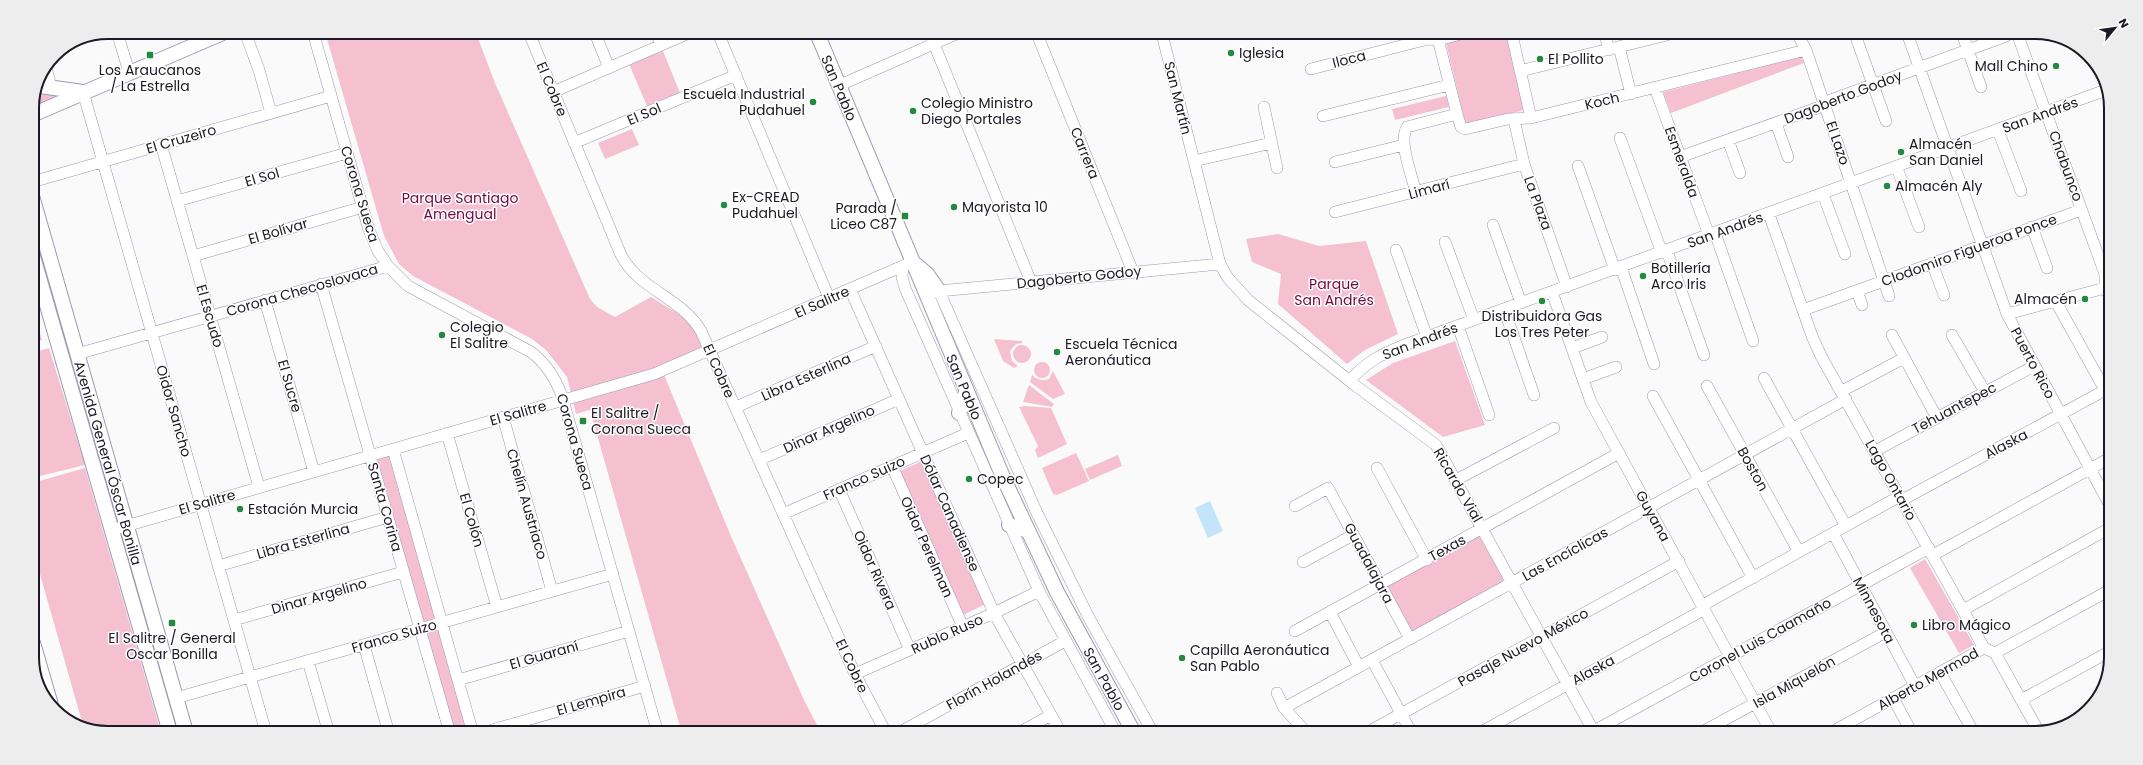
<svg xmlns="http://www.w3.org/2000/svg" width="2143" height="765" font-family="Poppins,sans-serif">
	<rect width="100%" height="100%" fill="#fafafa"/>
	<path fill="#f5c1d1" d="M325,32L476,33L495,83L590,299L597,307L615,317L651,297L685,318L698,333L702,348L660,365L730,534L804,700L820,731L681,730L590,410L576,414L567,377L546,350L532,339L413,276L399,264L384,236Z
		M1481,35H1507L1524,110L1466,126L1446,43Z
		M663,51L680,93L647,106L629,64Z
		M1801,57L1804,63L1671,113L1663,92Z
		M38,91L60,93L62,98L32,111V103Z
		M1446,96L1449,107L1395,120L1392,109Z
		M632,129L639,145L605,159L598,143Z
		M1278,234L1319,246L1366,241L1398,334L1365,350L1347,364L1278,304L1281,274L1252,262L1246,239Z
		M32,303L42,340L32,342Z
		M994,339L1022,341V343L1016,344L1010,351L1012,361L1018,366L1014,368L1003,361Z
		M1455,341L1485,425L1443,437L1366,380L1393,363Z
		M1013 354a9 9 0 1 1 18 0a9 9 0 1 1-18 0Z
		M49,348L85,465L32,478V353Z
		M1034 370a8 8 0 1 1 16 0a8 8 0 1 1-16 0Z
		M1053,371L1065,394L1053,399L1030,382L1032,375C1037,380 1043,381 1049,379Z
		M1029,385L1054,404L1052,407L1023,402Z
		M1025,406L1051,408L1067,444L1038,458L1035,450L1038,446L1019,407Z
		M390,453L468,730H452L375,457Z
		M1076,453L1089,481L1057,495L1053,494L1042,468Z
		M1118,455L1122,466L1090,480L1085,469Z
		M922,461L988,603L963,615L898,472Z
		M85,468L160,729H84L32,546V483Z
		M1478,534L1504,580L1410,633L1385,586Z
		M1925,559L1974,645L1959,653L1910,568Z"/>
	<path fill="#c4e4f9" d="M1210,501L1223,531L1208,538L1195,508Z"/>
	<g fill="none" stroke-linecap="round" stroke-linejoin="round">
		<defs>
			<path id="minor" d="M117,32L129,72
				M245,32L259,70L271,113
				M313,32L369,230L378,251L388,266L408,286L531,352C548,365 557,380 563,400L657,730
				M529,33L621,255C640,291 680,296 701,331L855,674L885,731
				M595,33L609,68
				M656,33L661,45
				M718,33L829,298
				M930,34L1031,282
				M1037,34L1133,272
				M1162,34L1220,264L1228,278L1248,300L1356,386L1436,445L1594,732
				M1437,35L1457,114L1461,127L1465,129L1508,119L1531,118L1806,50
				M1512,35L1531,118
				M1605,35L1609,50
				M1798,35L1806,50L1889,296
				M1908,36L2007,314L2108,502
				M1963,36L1981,87
				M2018,36L2105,274V288L2110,297
				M1857,40L1886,121
				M1619,47L1631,94
				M1311,69L1428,39L1438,40L1457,35
				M47,71L51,87
				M1520,71L1667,35
				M838,86L956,34
				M1655,88L1709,235
				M83,92L265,729
				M553,92L689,33
				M1264,107L1277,168
				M1323,116L1449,85
				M1514,119L1524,164L1567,287
				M1776,123L1788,157
				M1998,130L2021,191
				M1620,138L1662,253
				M1728,140L1740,173
				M574,143L736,75
				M161,144L259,487
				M1680,157L1817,108L1831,100L2006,36
				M1194,161L1271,143
				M1335,162L1404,145
				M1578,166L1615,270
				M1897,168L1919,227
				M32,182L331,96
				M1416,193C1412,175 1398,142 1407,127L1457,114
				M1823,194L1845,254
				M177,201L347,153
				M1335,212L1524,164
				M1769,214L1812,336L1821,356L1984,648L1995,653L2039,732
				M1493,225L1521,303
				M2032,227L2047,268
				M1715,233L1753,341
				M1445,242L1474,320
				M1396,250L1427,337
				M1667,251L1704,355
				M193,256L363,207
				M1932,263L1944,295
				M903,266L902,277L905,288L1039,591L1115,731
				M1621,267L1654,364
				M321,284L449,730
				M850,289L994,613L1060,731
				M1857,291L1862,305
				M1552,292L1591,402L1771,732
				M265,300L314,472
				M2056,302L2105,390
				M1504,309L1534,395
				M1803,310L2081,210
				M2007,314L2105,288
				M1458,326L1489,415
				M1892,335L1937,418
				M1952,335L1985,392
				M1572,348L1602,337
				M77,354L388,266
				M1764,378L1846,526
				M1583,379L1616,367
				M1350,381C1364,363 1382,354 1402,346L2106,90
				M1707,386L1799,552
				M1842,391L1904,358
				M1653,396L1753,578
				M736,407L876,346
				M503,417L552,591
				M447,433L497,607
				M393,449L472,730
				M1875,451L2034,366
				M759,460L899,399
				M892,466L963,627
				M1377,468L1427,560
				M1456,480L1554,428
				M839,489L910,650
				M1902,500L2109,388
				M1295,506L1328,488L1410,639
				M783,514L968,433
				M112,530L654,374L912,262
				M1833,533L1915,686
				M1933,555L2108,459
				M1303,562L1353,535
				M218,566L388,517
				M1703,605L1900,496
				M1963,610L2108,529
				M1330,612L1359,667
				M234,620L403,572
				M1295,631L1619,453
				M364,645L388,730
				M1995,653L2108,591
				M1372,660L1411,732
				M308,661L328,730
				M1940,672L1974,733
				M855,674L994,613L1039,591
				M458,680L629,631
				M1277,693L1284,708L1306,732
				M176,698L613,574
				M1893,698L1912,733
				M2021,700L2107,653
				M1284,708L1846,399
				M492,730L645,686
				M902,731L1065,641
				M1022,731L1051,715
				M1152,731L1089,618L1037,513L939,291L1220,264
				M1368,732L1679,561
				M1481,732L1705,609
				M1592,732L1929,548
				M1702,732L1886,632
				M1830,733L1984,648"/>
			<path id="major" d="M817,33L1003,477L1057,592L1133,731
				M40,86L83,92
				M32,115L225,32
				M32,196L185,729
				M32,253L169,729
				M914,263L927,274L939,291
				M959,413L966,392
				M1009,525L1028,531"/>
			<path id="highway" d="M32,643L50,705"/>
		</defs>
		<use href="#minor" stroke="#9f97b5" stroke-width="12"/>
		<use href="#major" stroke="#9f97b5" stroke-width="16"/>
		<use href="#highway" stroke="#9f97b5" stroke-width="18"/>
		<use href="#minor" stroke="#fff" stroke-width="11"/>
		<use href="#major" stroke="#fff" stroke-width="14"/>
		<use href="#highway" stroke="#fff" stroke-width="16"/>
	</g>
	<g fill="#248a3f" stroke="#fff" stroke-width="1.5">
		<circle cx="1231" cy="53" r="4"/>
		<rect x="146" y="51" width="8" height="8" rx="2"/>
		<circle cx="1540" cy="59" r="4"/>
		<circle cx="2056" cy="66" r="4"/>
		<circle cx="813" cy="102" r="4"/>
		<circle cx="913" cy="111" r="4"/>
		<circle cx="1901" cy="152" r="4"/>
		<circle cx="1887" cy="186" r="4"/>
		<circle cx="724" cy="205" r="4"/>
		<circle cx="954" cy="207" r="4"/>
		<rect x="901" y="212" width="8" height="8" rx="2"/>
		<circle cx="1643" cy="276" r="4"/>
		<circle cx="2085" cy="299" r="4"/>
		<circle cx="1542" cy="301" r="4"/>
		<circle cx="442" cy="335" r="4"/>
		<circle cx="1057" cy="352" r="4"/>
		<rect x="579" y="417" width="8" height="8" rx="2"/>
		<circle cx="969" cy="479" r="4"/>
		<circle cx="240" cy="509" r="4"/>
		<rect x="168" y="619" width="8" height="8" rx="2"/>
		<circle cx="1914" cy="625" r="4"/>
		<circle cx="1182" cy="658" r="4"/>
	</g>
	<g text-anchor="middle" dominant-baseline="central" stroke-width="3" stroke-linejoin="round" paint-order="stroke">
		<g font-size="14" fill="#1c1924" stroke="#fff" text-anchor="start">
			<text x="1239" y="53">Iglesia</text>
			<text x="1548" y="59">El Pollito</text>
			<text x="2048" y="66" text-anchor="end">Mall Chino</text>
			<text x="150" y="70" text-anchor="middle">Los Araucanos<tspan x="150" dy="16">/ La Estrella</tspan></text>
			<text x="805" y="94" text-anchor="end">Escuela Industrial<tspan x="805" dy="16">Pudahuel</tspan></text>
			<text x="921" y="103">Colegio Ministro<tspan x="921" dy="16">Diego Portales</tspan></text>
			<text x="1909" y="144">Almacén<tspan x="1909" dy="16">San Daniel</tspan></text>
			<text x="1895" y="186">Almacén Aly</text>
			<text x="732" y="197">Ex-CREAD<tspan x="732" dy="16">Pudahuel</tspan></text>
			<text x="962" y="207">Mayorista 10</text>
			<text x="897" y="208" text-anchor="end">Parada /<tspan x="897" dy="16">Liceo C87</tspan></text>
			<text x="1651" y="268">Botillería<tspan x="1651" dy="16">Arco Iris</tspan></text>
			<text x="2077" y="299" text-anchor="end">Almacén</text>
			<text x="1542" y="316" text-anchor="middle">Distribuidora Gas<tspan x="1542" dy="16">Los Tres Peter</tspan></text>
			<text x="450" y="327">Colegio<tspan x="450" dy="16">El Salitre</tspan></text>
			<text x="1065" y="344">Escuela Técnica<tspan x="1065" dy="16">Aeronáutica</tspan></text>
			<text x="591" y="413">El Salitre /<tspan x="591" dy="16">Corona Sueca</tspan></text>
			<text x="977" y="479">Copec</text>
			<text x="248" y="509">Estación Murcia</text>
			<text x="1922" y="625">Libro Mágico</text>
			<text x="172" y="638" text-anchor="middle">El Salitre / General<tspan x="172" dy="16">Oscar Bonilla</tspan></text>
			<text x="1190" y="650">Capilla Aeronáutica<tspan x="1190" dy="16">San Pablo</tspan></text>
		</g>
		<g font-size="14" fill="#1c1924" stroke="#fff">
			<text transform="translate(1349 59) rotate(-14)">Iloca</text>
			<text transform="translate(839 88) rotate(67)">San Pablo</text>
			<text transform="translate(552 89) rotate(67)">El Cobre</text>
			<text transform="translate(1843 97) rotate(-21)">Dagoberto Godoy</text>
			<text transform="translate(1178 98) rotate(76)">San Martín</text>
			<text transform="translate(1602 101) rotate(-14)">Koch</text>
			<text transform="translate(644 114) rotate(-23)">El Sol</text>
			<text transform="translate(2040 115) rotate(-20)">San Andrés</text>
			<text transform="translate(181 139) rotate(-16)">El Cruzeiro</text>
			<text transform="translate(1838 143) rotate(71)">El Lazo</text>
			<text transform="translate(1085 153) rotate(68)">Carrera</text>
			<text transform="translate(1682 162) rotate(70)">Esmeralda</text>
			<text transform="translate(2066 166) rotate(70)">Chabunco</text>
			<text transform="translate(262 177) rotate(-16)">El Sol</text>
			<text transform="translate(1429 189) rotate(-15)">Limarí</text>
			<text transform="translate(360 194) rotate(73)">Corona Sueca</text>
			<text transform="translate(1538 203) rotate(70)">La Plaza</text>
			<text transform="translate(1725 230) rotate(-20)">San Andrés</text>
			<text transform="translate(278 231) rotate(-16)">El Bolívar</text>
			<text transform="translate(1969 250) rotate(-20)">Clodomiro Figueroa Ponce</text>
			<text transform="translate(1079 277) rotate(-6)">Dagoberto Godoy</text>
			<text transform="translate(302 290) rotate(-16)">Corona Checoslovaca</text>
			<text transform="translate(822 302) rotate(-24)">El Salitre</text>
			<text transform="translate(210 316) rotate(74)">El Escudo</text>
			<text transform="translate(1420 341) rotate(-21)">San Andrés</text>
			<text transform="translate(2033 363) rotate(62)">Puerto Rico</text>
			<text transform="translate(719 371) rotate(66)">El Cobre</text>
			<text transform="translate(806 377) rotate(-24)">Libra Esterlina</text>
			<text transform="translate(290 386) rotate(74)">El Sucre</text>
			<text transform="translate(964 387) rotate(67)">San Pablo</text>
			<text transform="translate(1954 408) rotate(-28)">Tehuantepec</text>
			<text transform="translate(174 411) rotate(74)">Oidor Sancho</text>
			<text transform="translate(518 413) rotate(-16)">El Salitre</text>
			<text transform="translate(829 429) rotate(-24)">Dinar Argelino</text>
			<text transform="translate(575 442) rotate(74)">Corona Sueca</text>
			<text transform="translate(2006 444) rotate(-28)">Alaska</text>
			<text transform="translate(108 463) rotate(74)">Avenida General Óscar Bonilla</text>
			<text transform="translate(1753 469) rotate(61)">Boston</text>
			<text transform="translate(864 478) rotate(-24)">Franco Suizo</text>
			<text transform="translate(1891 480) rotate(61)">Lago Ontario</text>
			<text transform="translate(1458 485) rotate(60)">Ricardo Vial</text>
			<text transform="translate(207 502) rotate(-16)">El Salitre</text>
			<text transform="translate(527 504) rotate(74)">Chelín Austriaco</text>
			<text transform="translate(385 507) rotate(74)">Santa Corina</text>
			<text transform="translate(950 513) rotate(66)">Dólar Canadiense</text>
			<text transform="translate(1653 516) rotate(61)">Guyana</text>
			<text transform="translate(472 520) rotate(74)">El Colón</text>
			<text transform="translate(303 541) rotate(-16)">Libra Esterlina</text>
			<text transform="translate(927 547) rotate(66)">Oidor Perelman</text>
			<text transform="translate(1447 548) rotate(-29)">Texas</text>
			<text transform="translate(1565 554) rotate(-29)">Las Encíclicas</text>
			<text transform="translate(1369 563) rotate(62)">Guadalajara</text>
			<text transform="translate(875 570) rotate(66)">Oidor Rivera</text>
			<text transform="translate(319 596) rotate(-16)">Dinar Argelino</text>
			<text transform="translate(1874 610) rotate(62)">Minnesota</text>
			<text transform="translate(947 634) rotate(-24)">Rublo Ruso</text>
			<text transform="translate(394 636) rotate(-16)">Franco Suizo</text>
			<text transform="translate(1760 640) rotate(-29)">Coronel Luis Caamaño</text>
			<text transform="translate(1523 647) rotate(-29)">Pasaje Nuevo México</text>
			<text transform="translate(544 655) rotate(-16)">El Guaraní</text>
			<text transform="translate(852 666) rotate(65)">El Cobre</text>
			<text transform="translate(1593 670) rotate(-29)">Alaska</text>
			<text transform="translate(1104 679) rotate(61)">San Pablo</text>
			<text transform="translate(1928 679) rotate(-29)">Alberto Mermod</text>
			<text transform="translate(994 680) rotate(-29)">Florín Holandés</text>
			<text transform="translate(1794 682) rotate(-29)">Isla Miquelón</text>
			<text transform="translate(591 701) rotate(-16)">El Lempira</text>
		</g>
		<g font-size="14" fill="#73073f" stroke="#fff">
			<text x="460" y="198">Parque Santiago<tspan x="460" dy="16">Amengual</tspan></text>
			<text x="1334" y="284">Parque<tspan x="1334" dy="16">San Andrés</tspan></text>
		</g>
	</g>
	<path d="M0 0H2143V765H0ZM108 39H2035A69 69 0 0 1 2104 108V657A69 69 0 0 1 2035 726H108A69 69 0 0 1 39 657V108A69 69 0 0 1 108 39Z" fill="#ededed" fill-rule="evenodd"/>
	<path fill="none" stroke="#1c1924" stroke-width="2" d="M108 39H2035A69 69 0 0 1 2104 108V657A69 69 0 0 1 2035 726H108A69 69 0 0 1 39 657V108A69 69 0 0 1 108 39Z"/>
	<g transform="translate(2115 28) rotate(61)" stroke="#ffffff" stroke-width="3" paint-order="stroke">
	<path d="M0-3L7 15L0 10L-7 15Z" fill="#1c1924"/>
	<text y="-6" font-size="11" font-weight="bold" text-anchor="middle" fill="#1c1924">N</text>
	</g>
</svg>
